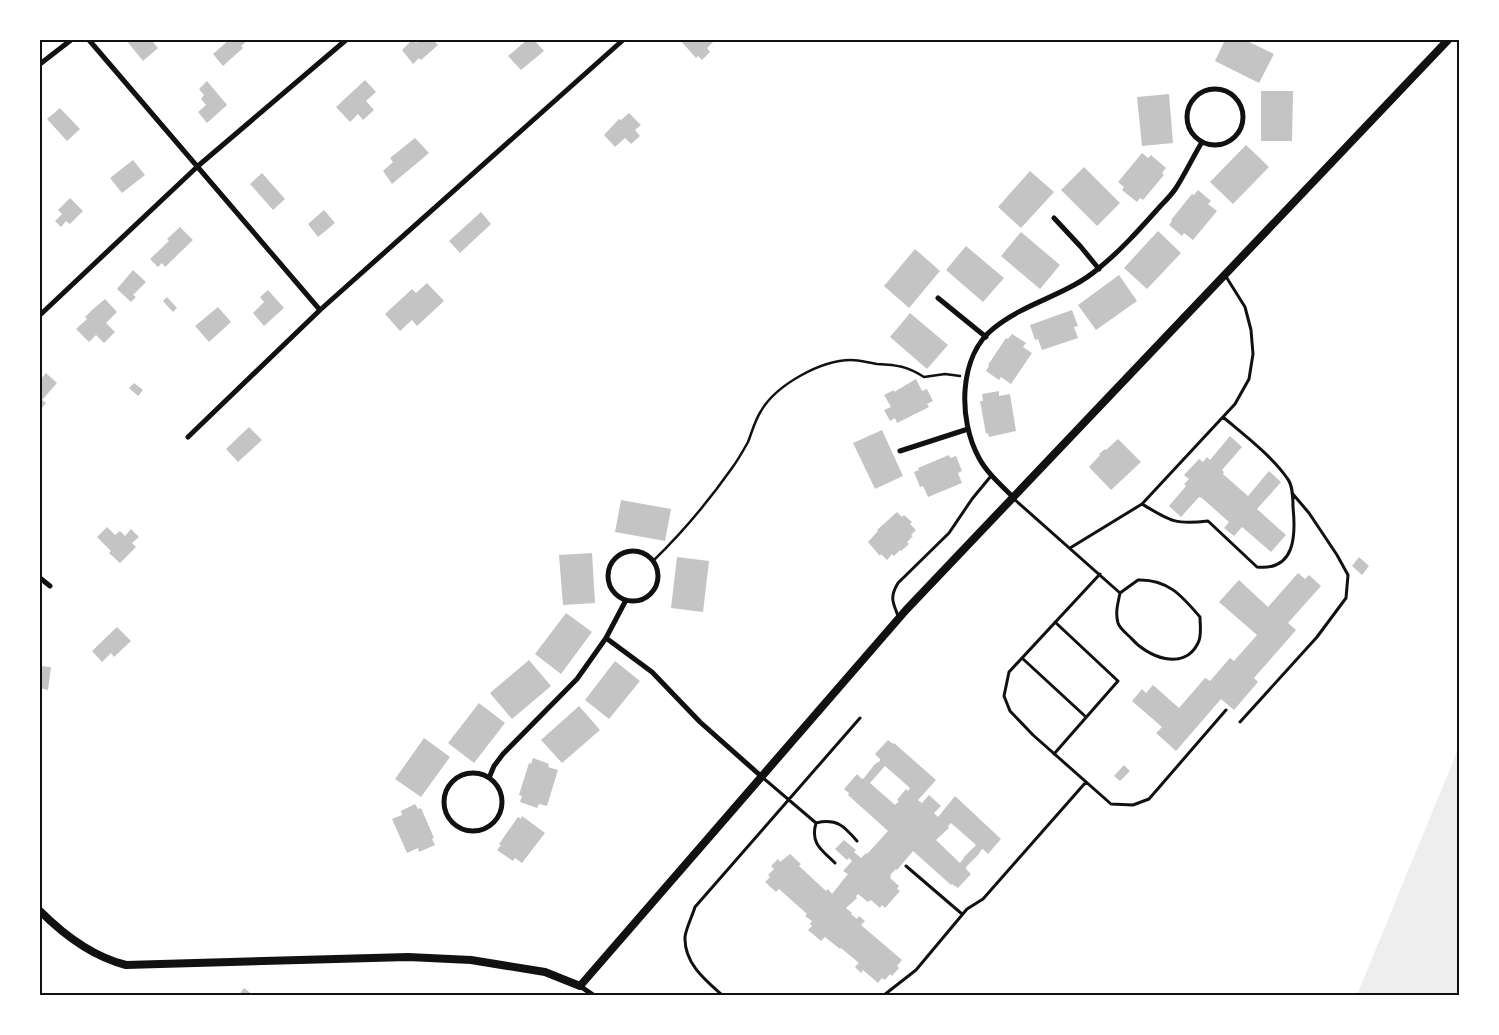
<svg xmlns="http://www.w3.org/2000/svg" width="1499" height="1035" font-family="'Playfair Display',serif">
	<rect width="100%" height="100%" fill="#fff"/>
	<path fill="#eee" d="M1459,747V995H1357Z"/>
	<path fill="#c4c4c4" fill-rule="evenodd" d="M126,40H156L153,42L158,48L143,61Z
		M229,40H248L241,46L243,48L223,66L213,54Z
		M412,40L416,43L420,40H433L438,45L421,60L419,58L413,64L402,50Z
		M527,40H534L544,51L521,70L508,56Z
		M680,40H715L707,48L710,52L702,60L698,56L696,58Z
		M1225,40H1245L1274,54L1259,83L1215,61Z
		M365,80L376,92L366,101L374,110L363,120L358,114L350,122L336,107Z
		M207,81L227,105L207,123L198,112L206,105L201,99L204,95L199,89Z
		M1261,91H1293L1292,141H1261Z
		M1169,94L1173,143L1142,146L1137,97Z
		M60,108L80,129L67,141L47,119Z
		M629,113L641,125L635,130L640,136L631,144L625,138L615,147L604,135L619,119L621,120Z
		M415,138L429,153L392,184L383,171L393,162L390,158Z
		M1246,145L1269,167L1233,204L1210,182Z
		M1142,153L1148,158L1151,155L1166,168L1162,173L1164,175L1143,200L1140,198L1137,202L1122,190L1124,187L1118,182Z
		M133,160L145,175L122,193L110,178Z
		M1084,167L1120,203L1097,226L1061,190Z
		M1030,171L1054,192L1021,228L998,207Z
		M262,173L285,199L273,210L250,184Z
		M1198,190L1211,201L1208,204L1217,211L1193,240L1184,233L1182,236L1169,225L1172,221L1171,220L1192,194L1194,195Z
		M70,198L83,211L70,224L66,221L61,227L55,221L62,214L58,210Z
		M324,210L335,223L318,237L308,224Z
		M481,212L491,224L460,253L449,241Z
		M180,227L193,240L165,267L162,263L158,267L150,259L169,241L167,239Z
		M1158,231L1181,253L1147,289L1124,268Z
		M1021,232L1060,265L1040,289L1001,256Z
		M966,246L1004,278L983,302L946,270Z
		M915,249L940,271L909,308L884,286Z
		M133,270L146,282L133,295L136,297L131,302L117,289Z
		M1119,275L1137,301L1096,330L1078,305Z
		M427,283L444,301L417,326L412,320L400,331L385,314L412,289L416,293Z
		M268,290L284,308L264,326L253,313L264,302L260,297Z
		M167,297L177,308L173,312L163,301Z
		M105,299L117,312L106,323L115,332L104,343L96,335L89,342L76,329L87,319L85,317L92,310Z
		M218,307L231,322L209,342L195,326Z
		M1072,310L1078,326L1074,327L1078,338L1042,350L1038,339L1035,340L1030,325Z
		M910,313L948,345L927,369L890,337Z
		M1012,334L1026,343L1023,347L1032,353L1011,384L1001,377L999,380L986,371L989,366L988,365L1006,338L1008,339Z
		M46,373L57,383L42,400L46,403L40,410V380Z
		M916,379L922,391L927,389L933,401L927,404L929,407L897,423L895,418L890,421L884,410L891,407L884,395L894,390V392Z
		M134,383L143,390L138,396L129,388Z
		M999,391V396L1010,394L1016,431L989,437L988,433L986,434L980,401H983L982,394Z
		M249,427L262,440L238,462L226,449Z
		M882,430L903,476L875,489L853,443Z
		M1230,436L1242,447L1222,470L1224,472L1223,474L1248,496L1269,471L1281,482L1257,509L1286,535L1271,552L1242,527L1234,536L1224,528L1229,522L1202,498L1199,497L1181,517L1169,506L1186,486L1184,484L1189,479L1184,475L1199,459L1203,462L1207,457L1210,460Z
		M1118,439L1141,462L1111,490L1089,467L1100,455L1099,454L1105,449L1106,450Z
		M949,455L950,458L956,456L962,471L958,473L962,483L928,497L923,486L920,487L914,472L919,470L918,468Z
		M621,500L671,509L665,541L615,532Z
		M897,512L902,517L904,515L912,522L910,524L916,530L911,535L913,536L907,542L909,544L901,551L900,550L894,556L892,554L887,560L881,554L880,556L868,542L878,531L877,530Z
		M107,527L115,535L120,531L125,536L131,529L139,537L132,543L136,547L120,563L109,553L111,551L97,537Z
		M592,553L595,603L563,605L559,555Z
		M677,557L709,561L703,612L671,608Z
		M1359,557L1369,566L1362,575L1352,566Z
		M1298,573L1305,579L1309,575L1321,586L1288,623L1296,630L1254,678L1258,682L1234,710L1221,699L1176,751L1156,733L1162,727L1132,701L1142,689L1146,693L1153,685L1179,708L1205,678L1210,681L1230,658L1234,661L1257,635L1219,602L1239,580L1268,607Z
		M566,613L592,632L561,674L535,654Z
		M117,627L131,641L114,657L111,653L102,662L92,651Z
		M529,660L551,686L512,719L490,693Z
		M615,661L640,681L609,719L585,700Z
		M40,666L51,667L48,690L40,688Z
		M479,703L505,723L474,763L448,743Z
		M579,706L600,730L562,763L541,740Z
		M424,738L450,757L421,797L395,779Z
		M888,740L893,744L894,743L936,780L918,800L922,803L929,795L941,806L934,813L938,817L955,796L1001,839L988,854L983,849L981,850L979,854L966,867V869L971,874L958,888L952,884L951,885L913,851L897,870L896,869L890,875L891,876L890,878L899,886L897,889L900,891L885,908L882,905L880,908L871,900L868,902L858,894L856,896L857,898L846,908L852,913L851,914L857,919L859,916L865,921L861,925L902,960L897,966L899,968L892,976L890,974L885,980L882,978L878,983L863,970L861,973L855,967L859,963L841,948L840,949L825,937L821,941L808,930L812,926L810,924L812,921L805,916L807,914L779,889L776,892L765,882L770,877L768,875L774,869L771,866L778,859L780,862L790,854L801,864L799,866L826,891L828,889L832,894L848,874L843,871L852,861L849,858L847,860L835,849L844,840L856,850L854,852L861,858L866,853L867,854L888,831L848,795L849,793L844,789L857,774L862,779L864,778L875,764L880,761V759L875,754ZM885,766L910,788L908,791L906,789L897,800L899,801L895,805L870,783ZM951,823L976,845L963,858H964L960,863L936,840L949,828L948,826Z
		M533,758L549,764L548,767L558,770L547,806L539,804L537,808L520,802L522,796L519,795L529,763L531,764Z
		M1124,765L1130,771L1120,781L1114,776Z
		M415,804L418,809L421,808L434,838L432,839L435,845L419,852L418,848L407,853L392,819L402,815L401,811Z
		M522,816L545,833L522,863L515,858L513,861L497,850L501,845L499,844L518,817L521,819Z
		M244,988L253,995H239Z"/>
	<g fill="none" stroke-linecap="round" stroke-linejoin="round">
		<path stroke="#111" stroke-width="2.5" d="M653,561C682,533 708,502 732,468C738,460 743,451 748,442C752,432 755,420 761,411C776,385 821,360 851,360C860,360 869,363 877,364C897,365 907,366 924,377L945,374L960,376"/>
		<path stroke="#111" stroke-width="3" d="M1014,499L1120,593
			M1142,504C1170,521 1175,525 1208,521L1257,567C1295,571 1296,536 1293,507C1293,498 1293,485 1287,478C1273,457 1243,434 1223,417
			M1070,548L1142,504L1235,404L1249,379L1253,354L1251,330L1245,307L1225,275
			M1100,574L1009,672L1004,696L1010,711L1033,735L1111,804L1133,805L1149,799L1226,710
			M1138,580C1168,579 1182,596 1200,617C1200,625 1202,636 1198,643C1184,672 1147,657 1131,638C1127,634 1120,629 1118,623C1115,613 1118,603 1120,593Z
			M899,618C893,603 889,598 898,583L949,533L972,499L991,476
			M1022,658L1086,717
			M1240,722L1317,637L1346,598L1348,575L1337,555L1309,513L1292,493
			M1054,754L1118,681L1055,622
			M762,777L816,823
			M816,823C837,818 844,826 857,841
			M816,823C810,844 822,850 835,863
			M906,866L962,914
			M722,995C705,980 684,963 685,937C686,928 692,917 695,907L860,718
			M884,995L916,970L967,909L983,899L1086,782"/>
		<path stroke="#111" stroke-width="5" d="M89,40L320,310
			M40,64L71,40
			M1187 117a28 28 0 1 1 56 0a28 28 0 1 1-56 0Z
			M1054,218L1081,247L1099,269
			M938,298L986,337
			M40,315L198,166L346,40
			M188,437L320,310L623,40
			M900,451L968,429
			M1014,498C1001,485 987,473 979,458C958,420 958,356 994,328C1026,302 1068,295 1099,268C1120,251 1138,231 1156,211C1162,204 1170,197 1176,188C1185,174 1193,157 1202,142
			M608 576a25 25 0 1 1 50 0a25 25 0 1 1-50 0Z
			M40,578L50,586
			M606,638L652,672L700,722L762,777
			M444 802a29 29 0 1 1 58 0a29 29 0 1 1-58 0Z
			M489,778L494,766L503,754L577,679L606,638L626,600
			M580,986L593,995"/>
		<path stroke="#111" stroke-width="8" d="M40,911C63,934 94,957 126,965L408,957L471,960L545,972L580,986L906,610L1448,40"/>
	</g>
	<rect width="1499" height="1035" fill="none" stroke="#ffffff" stroke-width="82"/>
	<rect x="41" y="41" width="1417" height="953" fill="none" stroke="#111" stroke-width="2"/>
</svg>
